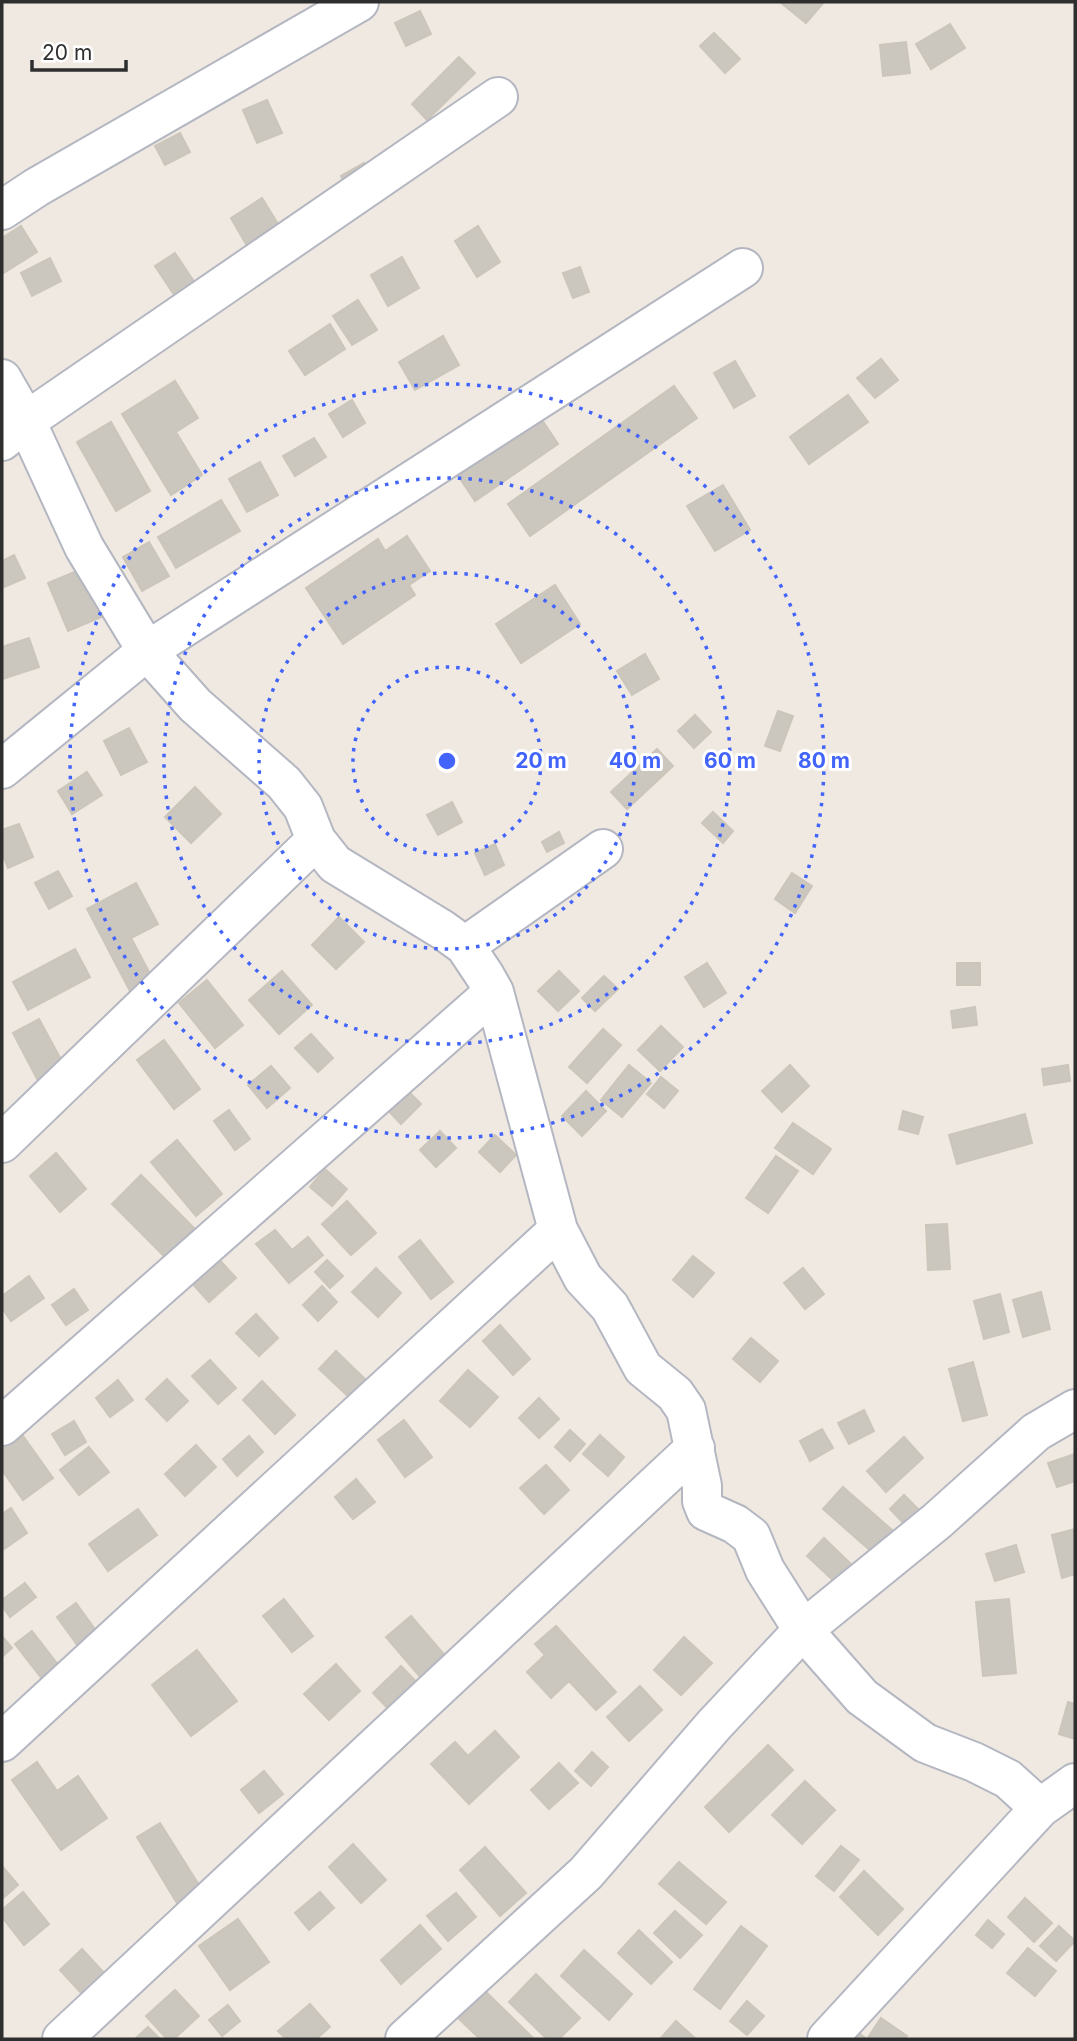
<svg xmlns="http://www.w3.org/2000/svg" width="1077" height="2041" font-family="Inter,sans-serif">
	<rect width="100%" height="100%" fill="#efe9e1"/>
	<path fill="#cbc7bf" stroke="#cbc5ba" stroke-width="2" d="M780,2H824L806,23Z
		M420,11L431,34L406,46L395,23Z
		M950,24L965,48L931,69L916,44Z
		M714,33L740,59L725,73L700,46Z
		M906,42L910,73L883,76L880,45Z
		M459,57L475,73L427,120L412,104Z
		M267,100L282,133L257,143L243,110Z
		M180,133L190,152L165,165L155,146Z
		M364,163L371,178L348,191L341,176Z
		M262,198L278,224L246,244L231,218Z
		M21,226L37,252L2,274V238Z
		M478,226L500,262L477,277L455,241Z
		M175,253L201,292L181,305L155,266Z
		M402,257L419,288L388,306L371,275Z
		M50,258L61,281L32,296L21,273Z
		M580,267L589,292L573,298L563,273Z
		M358,300L377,330L352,345L333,316Z
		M330,324L345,349L305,375L289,351Z
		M443,336L459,365L415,390L399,362Z
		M881,359L898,380L875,398L857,378Z
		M735,361L755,396L734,408L714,373Z
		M175,381L198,418L176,432L202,475L171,495L122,414Z
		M674,386L697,418L530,536L508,504Z
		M848,395L868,422L809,464L790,437Z
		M352,400L365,423L343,437L329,414Z
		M540,417L558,444L475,501L457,474Z
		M111,422L150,491L116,511L77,442Z
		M314,438L326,457L295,476L283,456Z
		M260,462L278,495L247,512L229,479Z
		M723,485L750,530L715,551L687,506Z
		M221,500L240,531L176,568L158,537Z
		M407,536L430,571L409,585L415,595L343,644L306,588L378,539L385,551Z
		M149,542L169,576L142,591L123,557Z
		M14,555L25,578L2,588V561Z
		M84,568L104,616L68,631L48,583Z
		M555,585L580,624L521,663L496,624Z
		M29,638L39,667L2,679V647Z
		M645,654L659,679L632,695L617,671Z
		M778,711L793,716L780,751L765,746Z
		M695,715L711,732L694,748L678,731Z
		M129,728L147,762L121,775L104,741Z
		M657,749L673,766L627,809L611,792Z
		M87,772L102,795L72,814L58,791Z
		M195,787L221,814L191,843L165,817Z
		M452,802L462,822L438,835L427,815Z
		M713,812L733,831L723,843L702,823Z
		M19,824L33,857L8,868L2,853V830Z
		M559,832L564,843L547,852L542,842Z
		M495,844L504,865L485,875L475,853Z
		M58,871L72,896L49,909L35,883Z
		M792,873L812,886L795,913L775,899Z
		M136,883L158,924L131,938L155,983L132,995L87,909Z
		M339,917L364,942L336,969L312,945Z
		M75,949L90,977L28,1010L13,982Z
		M707,963L726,993L704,1007L685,977Z
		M957,963H980V985H957Z
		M282,971L312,1005L279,1034L249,1000Z
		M559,971L579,991L558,1011L538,991Z
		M604,976L618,989L595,1011L582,998Z
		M207,980L243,1025L215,1048L179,1003Z
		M975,1007L977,1025L953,1028L951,1011Z
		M39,1019L64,1065L37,1079L13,1033Z
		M661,1026L683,1047L660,1071L638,1050Z
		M603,1029L621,1045L587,1083L569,1067Z
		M311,1034L333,1058L318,1072L295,1048Z
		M164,1040L200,1089L174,1109L137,1060Z
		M629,1065L651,1083L622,1117L601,1100Z
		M790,1065L809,1086L782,1112L762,1091Z
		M1068,1065L1070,1081L1044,1085L1042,1069Z
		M271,1066L290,1088L267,1108L248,1085Z
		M661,1077L678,1091L664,1108L647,1094Z
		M402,1085L421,1104L401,1124L382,1104Z
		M586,1091L606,1111L582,1136L562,1116Z
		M229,1110L250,1139L235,1150L214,1121Z
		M903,1111L923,1117L918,1134L899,1129Z
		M1025,1114L1032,1143L957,1164L949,1135Z
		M793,1123L831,1149L813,1174L775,1148Z
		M440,1131L456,1148L436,1167L420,1150Z
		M495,1135L516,1155L500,1172L479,1152Z
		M177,1140L222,1194L196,1216L151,1162Z
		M56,1153L86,1189L60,1212L30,1176Z
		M776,1156L798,1171L768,1213L746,1198Z
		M325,1169L347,1189L332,1206L310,1187Z
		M141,1175L200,1234L171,1263L112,1204Z
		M347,1201L376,1233L351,1255L322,1224Z
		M947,1224L950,1269L928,1270L926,1225Z
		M275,1230L292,1250L308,1237L323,1255L289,1283L256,1244Z
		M420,1240L453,1282L431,1299L399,1257Z
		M216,1256L236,1278L209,1302L189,1280Z
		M693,1256L714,1273L693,1297L673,1280Z
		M327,1260L343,1276L330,1288L315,1272Z
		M376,1268L401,1293L378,1317L352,1292Z
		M803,1268L824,1294L805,1309L784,1283Z
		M29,1276L44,1298L11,1321L2,1308V1296Z
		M322,1286L337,1302L318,1321L303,1305Z
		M74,1289L88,1310L66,1325L52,1305Z
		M1041,1292L1050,1329L1023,1337L1013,1300Z
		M1000,1294L1009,1332L984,1339L974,1301Z
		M256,1314L278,1338L259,1356L236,1333Z
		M500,1325L530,1359L513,1375L483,1341Z
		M751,1338L778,1361L760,1382L733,1359Z
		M336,1351L367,1381L350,1398L319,1369Z
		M210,1360L236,1388L218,1404L192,1376Z
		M973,1362L987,1415L963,1421L949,1369Z
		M468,1370L498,1397L470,1427L440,1401Z
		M167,1379L188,1401L167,1421L146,1399Z
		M118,1380L133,1400L110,1417L96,1398Z
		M262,1381L295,1415L275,1434L243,1400Z
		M539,1398L559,1419L539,1438L519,1418Z
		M864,1410L874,1431L849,1444L838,1423Z
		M404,1420L432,1457L405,1477L378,1440Z
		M74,1421L86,1442L65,1455L52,1434Z
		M822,1429L833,1448L810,1461L800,1441Z
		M570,1430L585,1444L570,1461L555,1447Z
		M21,1433L53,1478L23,1500L2,1470V1447Z
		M600,1435L624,1457L608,1476L583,1454Z
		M249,1436L263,1452L237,1476L223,1459Z
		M904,1437L923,1458L886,1492L867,1471Z
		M196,1445L216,1467L185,1496L165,1474Z
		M89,1447L109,1472L79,1495L60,1470Z
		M1075,1454V1481L1057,1487L1048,1463Z
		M546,1465L569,1490L544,1514L520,1488Z
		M356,1479L375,1502L353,1519L335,1497Z
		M843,1487L900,1537L880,1559L823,1509Z
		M904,1495L924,1515L909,1529L890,1509Z
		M11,1508L27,1533L4,1549L2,1546V1514Z
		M138,1509L157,1535L108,1571L89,1544Z
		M1075,1529V1574L1062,1578L1052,1535Z
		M824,1538L853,1566L836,1583L807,1556Z
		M1016,1545L1024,1572L995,1581L986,1554Z
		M25,1583L36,1597L10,1617L2,1606V1600Z
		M284,1599L313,1636L292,1652L263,1616Z
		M1009,1599L1016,1673L983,1676L976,1602Z
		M76,1603L97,1632L78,1646L57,1617Z
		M411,1616L447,1658L422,1679L386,1637Z
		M556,1626L616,1692L596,1710L569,1681L551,1698L527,1672L545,1655L535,1644Z
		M32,1631L63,1671L46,1684L15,1644Z
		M2,1636L12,1648L2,1657Z
		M684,1637L712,1663L681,1695L654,1670Z
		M197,1650L237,1701L191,1736L152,1685Z
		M336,1664L360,1691L329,1720L304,1694Z
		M401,1666L426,1692L398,1719L373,1693Z
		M640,1686L662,1710L629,1741L607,1717Z
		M1068,1702L1075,1704V1739L1059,1734Z
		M495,1731L519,1757L469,1804L431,1764L455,1742L468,1756Z
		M768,1745L793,1770L729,1832L705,1807Z
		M592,1752L608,1767L591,1786L575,1771Z
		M37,1762L57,1791L78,1776L107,1818L61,1850L12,1780Z
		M559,1763L578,1783L549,1809L531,1790Z
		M264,1771L283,1794L259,1813L241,1790Z
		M805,1781L835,1810L802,1844L772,1815Z
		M160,1823L204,1893L180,1908L137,1837Z
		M353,1844L386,1880L361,1903L329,1867Z
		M841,1846L859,1860L834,1891L816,1876Z
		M485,1847L526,1893L500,1916L460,1870Z
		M679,1862L726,1902L706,1924L659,1884Z
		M2,1866L18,1885L2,1899Z
		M864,1871L903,1909L878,1935L840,1897Z
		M23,1892L49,1924L24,1945L2,1917V1910Z
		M320,1892L334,1908L309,1930L295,1913Z
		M456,1893L476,1917L448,1941L427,1916Z
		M1025,1898L1052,1923L1034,1942L1008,1917Z
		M675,1911L702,1935L680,1958L654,1933Z
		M238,1919L269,1962L230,1990L199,1946Z
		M988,1920L1004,1934L992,1948L976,1935Z
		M420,1925L441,1949L401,1984L381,1960Z
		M741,1926L767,1946L720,2009L694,1989Z
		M1059,1926L1075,1941L1056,1961L1040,1946Z
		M639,1930L672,1962L651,1984L618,1953Z
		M1028,1948L1056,1971L1035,1996L1007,1973Z
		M82,1949L105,1974L83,1995L60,1970Z
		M584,1950L632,1994L609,2020L561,1976Z
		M536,1974L580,2018L559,2039H547L509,2002Z
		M483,1989L534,2039H480L456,2016Z
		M175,1990L199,2016L174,2039H167L146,2016Z
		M747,2001L764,2016L747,2035L730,2021Z
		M310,2004L330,2027L316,2039H286L278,2031Z
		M228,2005L240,2021L222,2036L209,2020Z
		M881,2018L907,2036L904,2039H844L852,2028L867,2039Z
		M676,2021L696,2039H660Z
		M148,2027L160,2039H135Z"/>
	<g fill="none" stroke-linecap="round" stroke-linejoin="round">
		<defs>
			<path id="minor" d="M2,210L37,187L359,2
				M2,379L26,421L84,547L147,651L195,705L284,783L303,807L316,840L335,864L443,930L465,946L485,976L494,992L558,1230L583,1278L610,1307L643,1368L675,1394L686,1410L702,1486V1501L706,1511L735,1524L751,1536L765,1570L803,1630L862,1697L925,1743L974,1762L1008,1779L1040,1808
				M2,441L26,421L498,97
				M2,769L147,651L743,268
				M465,946L603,849
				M2,1143L316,840
				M2,1426L494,992
				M2,1742L558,1230
				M62,2039L695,1448
				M405,2039L586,1873L714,1725L803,1630L937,1521L1036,1432L1075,1409
				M827,2039L1040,1808L1075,1783"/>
		</defs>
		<use href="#minor" stroke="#b4b7c1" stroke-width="42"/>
		<use href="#minor" stroke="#fff" stroke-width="38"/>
	</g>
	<g fill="none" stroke="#4264fb" stroke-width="3.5" stroke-dasharray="3.5 7">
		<circle cx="447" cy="761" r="94"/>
		<circle cx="447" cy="761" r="188"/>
		<circle cx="447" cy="761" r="283"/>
		<circle cx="447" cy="761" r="377"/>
	</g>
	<circle cx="447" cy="761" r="10" fill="#4264fb" stroke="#fff" stroke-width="3.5"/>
	<g font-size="21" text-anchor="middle" font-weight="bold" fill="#4264fb" stroke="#fff" stroke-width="6" stroke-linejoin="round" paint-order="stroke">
		<text x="541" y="768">20 m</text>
		<text x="635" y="768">40 m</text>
		<text x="730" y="768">60 m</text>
		<text x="824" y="768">80 m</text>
	</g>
	<rect width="1077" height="2041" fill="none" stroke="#2e2e2e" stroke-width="7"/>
	<path d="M32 60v10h94v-10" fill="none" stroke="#2e2e2e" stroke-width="3.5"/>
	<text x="42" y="60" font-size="21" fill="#2e2e2e" stroke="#ffffff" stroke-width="5" paint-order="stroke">20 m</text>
</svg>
